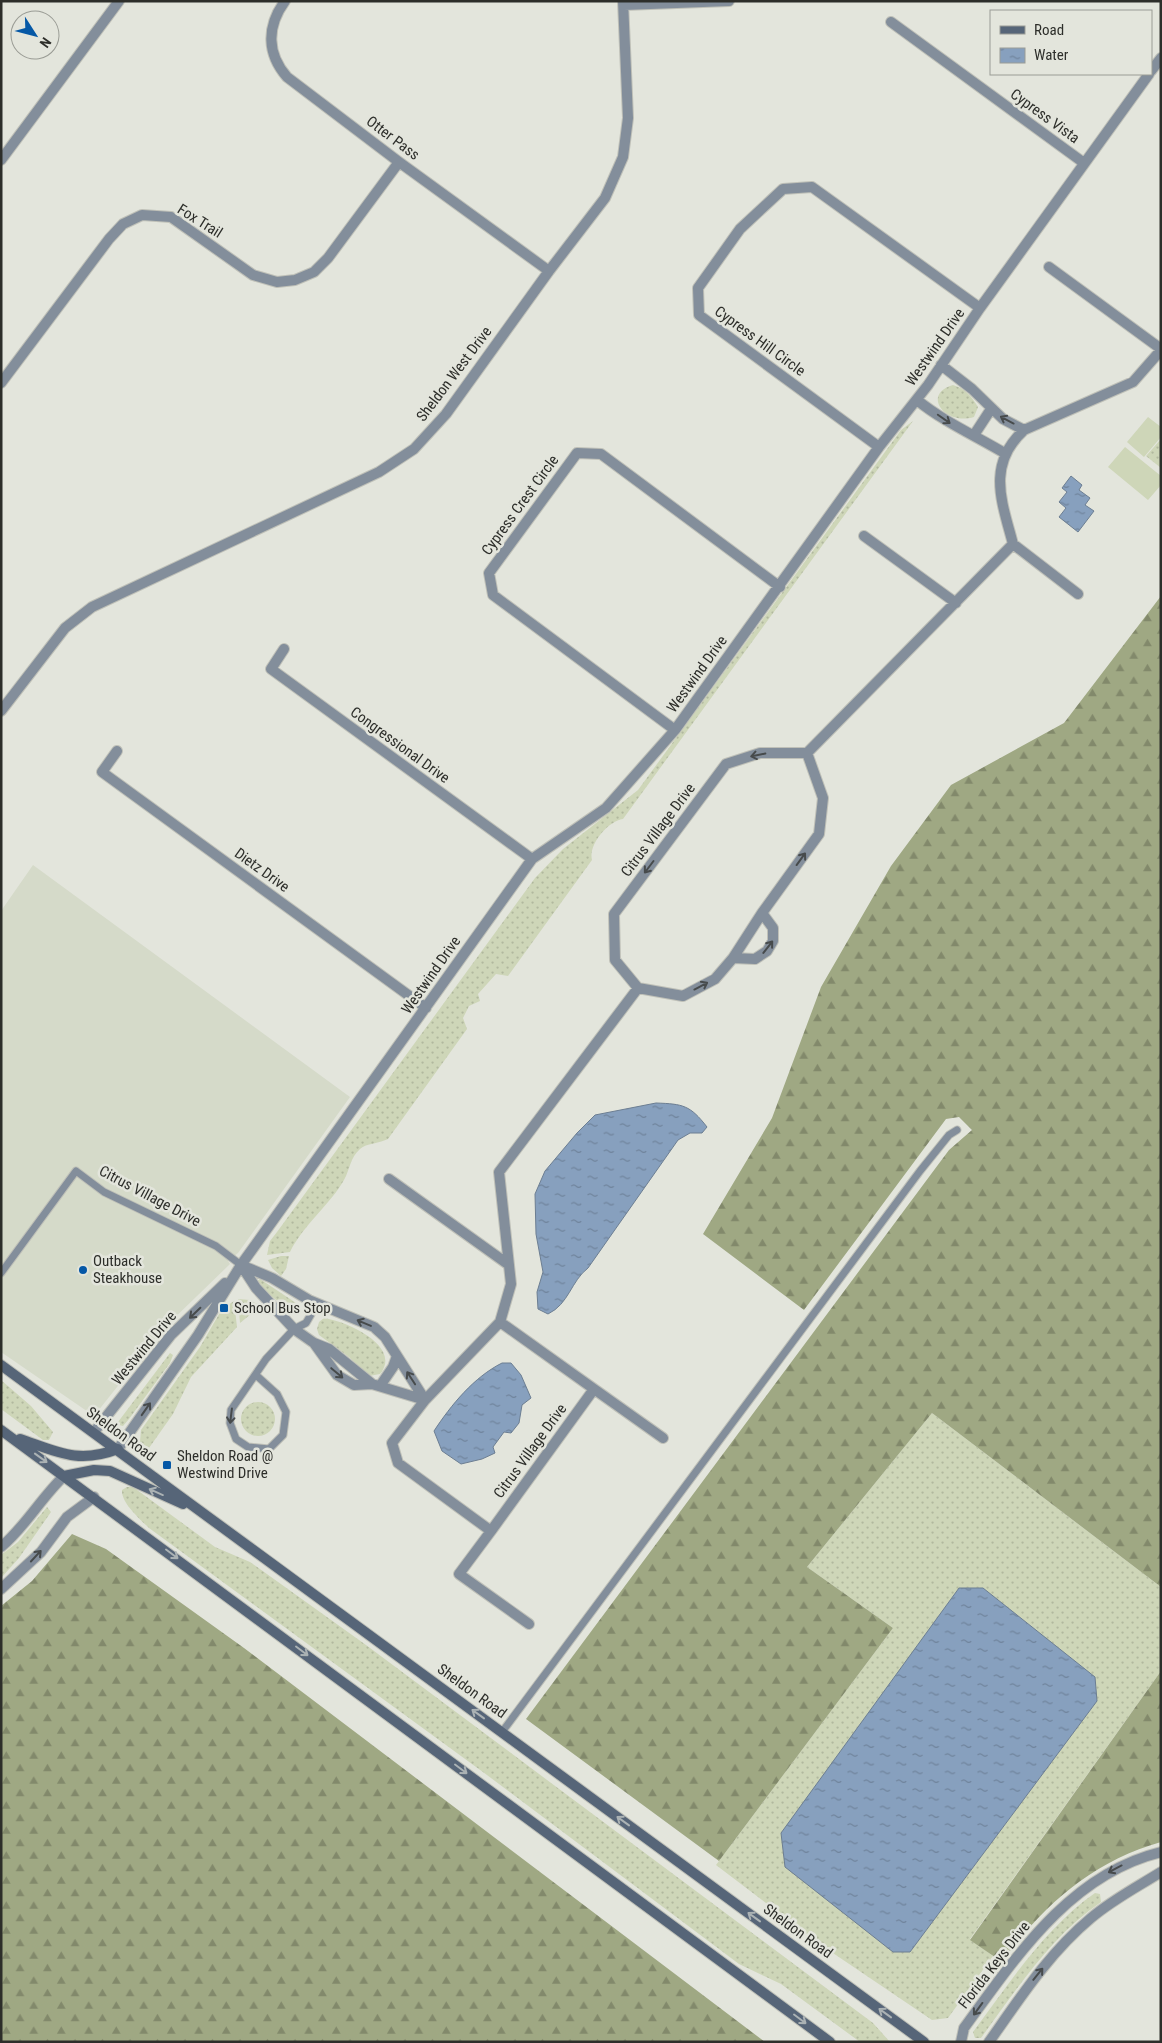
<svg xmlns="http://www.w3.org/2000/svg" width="1162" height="2043" font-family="'Roboto Condensed',sans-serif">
	<defs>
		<pattern id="grass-dots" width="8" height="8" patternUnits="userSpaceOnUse" patternTransform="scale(1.25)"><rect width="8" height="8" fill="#ced6b8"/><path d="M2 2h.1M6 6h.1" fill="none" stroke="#b1b89e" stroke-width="1.8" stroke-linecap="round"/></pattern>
		<pattern id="forest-firs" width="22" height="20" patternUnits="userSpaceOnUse" patternTransform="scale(1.25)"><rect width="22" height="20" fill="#9fa883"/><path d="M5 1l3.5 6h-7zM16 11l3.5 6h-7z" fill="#82896b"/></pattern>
		<pattern id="water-ripples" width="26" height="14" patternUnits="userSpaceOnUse" patternTransform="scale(1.25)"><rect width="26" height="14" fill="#87a0be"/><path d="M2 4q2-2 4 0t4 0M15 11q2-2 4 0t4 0" fill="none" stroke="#6f839b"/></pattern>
	</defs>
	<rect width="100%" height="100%" fill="#e3e5dc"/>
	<path fill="#d5dac9" d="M33,865L350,1097L238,1253L228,1261L230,1264L163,1329L94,1416L1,1352V911Z"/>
	<path fill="url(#grass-dots)" fill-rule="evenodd" d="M953,385C966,389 971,396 978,407L974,417C945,426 921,394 953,385Z
		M913,421L623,819C608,821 588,845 592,860L508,976L496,974L478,994L480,1001L469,1006L463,1018L467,1029L388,1139C378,1144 367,1143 360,1149C350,1158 350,1169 344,1180C329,1206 304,1224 290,1252L267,1255L270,1241L277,1232L535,878L563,849L638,790L901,430Z
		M1161,439V468L1146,456Z
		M281,1256H289L286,1269L281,1276L272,1268L268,1260Z
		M260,1279L296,1303L301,1311L297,1315L294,1314L257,1285V1281Z
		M238,1299L250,1300L261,1306L240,1323Z
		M234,1301L237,1327L191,1377L173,1414L149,1448L140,1442L141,1430L200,1347L222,1309Z
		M324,1318C346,1321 403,1346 380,1374L369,1376L349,1357L319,1335L317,1329L319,1322Z
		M170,1353L173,1355L170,1363L129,1419L123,1426L119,1425L118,1422Z
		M1,1380L31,1406L53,1432L49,1440H43L1,1409Z
		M241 1419a17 17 0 1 1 34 0a17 17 0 1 1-34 0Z
		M932,1413L1161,1587V1671L970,1939L993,1956L948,2018L932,2020L824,1947L716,1865L893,1628L807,1567ZM1097,1701L910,1952H893Z
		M127,1487H133L215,1547L250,1562L366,1645L873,2023L890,2042H860L781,1984L739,1964L487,1775L149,1528C140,1519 121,1503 122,1490Z
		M47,1507L51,1512L19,1558L1,1578V1555L18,1542Z
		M1095,1893L1100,1894L1101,1902C1051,1936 1016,1990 981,2038H975L973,2032C1010,1982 1045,1928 1095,1893Z"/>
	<path fill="url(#forest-firs)" d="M1161,596V1587L932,1413L807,1567L893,1628L719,1861L526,1719L949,1150L972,1130L959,1117L946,1119L804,1310L703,1234L772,1118L821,987L891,866L951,785L1064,723Z
		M72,1534L106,1549L244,1648L765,2042H1V1606L32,1581Z
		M1161,1671V1842C1093,1861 1042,1906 1002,1962L970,1940Z"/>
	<path fill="#ced6b8" d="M1148,417L1161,427V437L1144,457L1127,442Z
		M1125,447L1161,476V485L1148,500L1108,467Z"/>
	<path fill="url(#water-ripples)" stroke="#6c7e92" d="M1071,476L1082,485L1079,490L1090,498L1085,505L1094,511L1078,532L1059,517L1066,508L1059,502L1067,492L1062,488Z
		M656,1103C683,1104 690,1105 707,1127L702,1133H690L678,1140L588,1268C571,1281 569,1304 548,1314L538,1309L537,1292L543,1272L536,1234L535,1194L545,1171L577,1133L595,1115Z
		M502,1363H511L521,1375L531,1398L522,1405L519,1423L511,1433L504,1432L493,1447L495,1453L482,1459L461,1464L442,1451L434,1431C451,1405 474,1377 502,1363Z
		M959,1588H983L1095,1677L1097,1701L910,1952H893L785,1867L781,1833Z"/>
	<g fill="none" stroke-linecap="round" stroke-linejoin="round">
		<defs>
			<path id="service" d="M1,1273L76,1171L104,1192L216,1246L241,1265
				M256,1375L277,1394L286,1412L283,1435L269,1449L248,1447L236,1439L230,1423L231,1410L266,1359L294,1329L306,1323L317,1304
				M502,1732L920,1171L949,1135L957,1130"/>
			<path id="minor" d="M285,1C266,27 267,54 287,77L399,162L549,271
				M624,5L729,1
				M891,22L1084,163
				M1151,71L1161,58
				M1,160L119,1
				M1049,267L1161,349
				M941,365L972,389L1003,419L1024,430
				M1,383L109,239L123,224L142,215L171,217L253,275L277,282L295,280L314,272L328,258L399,162
				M917,400C944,422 976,436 1006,454
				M974,435L991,409
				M879,447L699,315L698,288L740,229L783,189L812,187L980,308
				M864,536L956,603
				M1013,544L1078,594
				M284,649L271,669L532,859
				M1,711L65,628L92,607L379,472L414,449L446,414L549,271L605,198L623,157L628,118L623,1
				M675,730L493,595L489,573L577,453L601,454L780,587
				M117,751L102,772L426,1008
				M807,753L823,798L819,834L762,913L733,958L715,979L683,996L638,988L615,960L614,914L726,764L760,753H807L1013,544C1002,502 986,465 1024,430L1133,382L1161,350
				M733,958L755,959L767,951L773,941V928L762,913
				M389,1179L509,1265
				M241,1265L272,1278L309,1300L374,1327L385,1337L425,1400
				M241,1265L256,1288L294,1329L314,1343L329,1349L372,1384
				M500,1322L425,1400L392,1443L398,1463L491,1531L594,1389L500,1322L511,1284L499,1172L638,988
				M314,1343L337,1375L354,1385L372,1384L425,1400
				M380,1386L393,1367L397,1356
				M594,1389L663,1438
				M94,1432L171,1335L225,1283
				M118,1449L198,1335L241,1265L532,859L606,808L675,730L879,447L928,385L980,308L1149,74
				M491,1531L459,1574L529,1624
				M1,1547C25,1527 41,1498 64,1476
				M1,1589L41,1552L67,1517L94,1497
				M961,2042L964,2028C1016,1957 1070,1874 1161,1852
				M989,2042C1020,1998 1049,1953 1091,1918C1112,1900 1137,1887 1161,1872"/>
			<path id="secondary" d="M1,1365L924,2042
				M1,1430L830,2042
				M20,1439C58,1452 78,1464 118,1449
				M64,1476L94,1470L110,1471L183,1504"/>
		</defs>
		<use href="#service" stroke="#bfc0b8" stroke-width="9"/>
		<use href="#minor" stroke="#bfc0b8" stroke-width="12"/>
		<use href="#secondary" stroke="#bfc0b8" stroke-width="12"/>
		<use href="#service" stroke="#838e9b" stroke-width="7"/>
		<use href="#minor" stroke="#838e9b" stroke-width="10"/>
		<use href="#secondary" stroke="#566578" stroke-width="10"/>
	</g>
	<defs><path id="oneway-shaft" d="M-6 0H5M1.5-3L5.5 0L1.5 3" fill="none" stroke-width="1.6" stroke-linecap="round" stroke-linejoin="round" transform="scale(1.25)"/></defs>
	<g stroke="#474b4c">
		<use href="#oneway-shaft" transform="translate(944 419) rotate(35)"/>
		<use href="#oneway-shaft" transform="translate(1007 420) rotate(-152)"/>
		<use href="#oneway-shaft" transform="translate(758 755) rotate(169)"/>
		<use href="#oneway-shaft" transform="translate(801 859) rotate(-54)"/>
		<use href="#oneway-shaft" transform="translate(649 867) rotate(127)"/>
		<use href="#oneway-shaft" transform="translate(768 947) rotate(-52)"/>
		<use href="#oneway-shaft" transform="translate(701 986) rotate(-28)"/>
		<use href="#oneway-shaft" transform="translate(195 1313) rotate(136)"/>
		<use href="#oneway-shaft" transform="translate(364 1323) rotate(-157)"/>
		<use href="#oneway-shaft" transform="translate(337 1373) rotate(40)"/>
		<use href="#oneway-shaft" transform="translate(411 1378) rotate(-123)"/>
		<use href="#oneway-shaft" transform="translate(146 1409) rotate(-55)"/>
		<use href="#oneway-shaft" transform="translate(231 1416) rotate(97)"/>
		<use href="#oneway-shaft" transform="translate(36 1556) rotate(-47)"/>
		<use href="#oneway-shaft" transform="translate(1115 1869) rotate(152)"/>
		<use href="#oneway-shaft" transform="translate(1038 1974) rotate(-51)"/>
		<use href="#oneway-shaft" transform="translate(978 2009) rotate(126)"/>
	</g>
	<g stroke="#abb2b4">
		<use href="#oneway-shaft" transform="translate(41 1458) rotate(36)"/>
		<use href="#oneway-shaft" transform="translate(156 1492) rotate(-156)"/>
		<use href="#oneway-shaft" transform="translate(172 1554) rotate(37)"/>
		<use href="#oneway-shaft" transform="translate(302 1651) rotate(37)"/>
		<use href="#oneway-shaft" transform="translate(478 1714) rotate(-144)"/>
		<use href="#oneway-shaft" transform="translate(461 1769) rotate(37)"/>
		<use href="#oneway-shaft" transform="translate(623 1821) rotate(-144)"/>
		<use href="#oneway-shaft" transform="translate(754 1917) rotate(-144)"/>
		<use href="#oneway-shaft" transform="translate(885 2013) rotate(-144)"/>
		<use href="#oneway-shaft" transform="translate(800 2019) rotate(37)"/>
	</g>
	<g fill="#0558a6" stroke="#e3e5dc" stroke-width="2">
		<circle cx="83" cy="1270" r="5"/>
		<rect x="219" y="1303" width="10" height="10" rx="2.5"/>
		<rect x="162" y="1460" width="10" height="10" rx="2.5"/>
	</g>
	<g text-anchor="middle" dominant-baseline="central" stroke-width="5" stroke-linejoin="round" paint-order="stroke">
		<g font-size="15" fill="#2d2e2a" stroke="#e3e5dc">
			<text transform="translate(1045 116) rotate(36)">Cypress Vista</text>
			<text transform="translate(393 138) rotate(37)">Otter Pass</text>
			<text transform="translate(200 221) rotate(32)">Fox Trail</text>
			<text transform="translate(760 341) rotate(36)">Cypress Hill Circle</text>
			<text transform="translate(935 347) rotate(-55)">Westwind Drive</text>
			<text transform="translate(454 374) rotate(-53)">Sheldon West Drive</text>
			<text transform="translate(520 505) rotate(-54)">Cypress Crest Circle</text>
			<text transform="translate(697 674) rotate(-54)">Westwind Drive</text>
			<text transform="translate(400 745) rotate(36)">Congressional Drive</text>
			<text transform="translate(658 830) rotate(-53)">Citrus Village Drive</text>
			<text transform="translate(262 870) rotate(36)">Dietz Drive</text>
			<text transform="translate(431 975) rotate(-55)">Westwind Drive</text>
			<text transform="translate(150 1196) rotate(28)">Citrus Village Drive</text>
			<text transform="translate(144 1348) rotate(-50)">Westwind Drive</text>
			<text transform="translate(121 1434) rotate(36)">Sheldon Road</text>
			<text transform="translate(530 1451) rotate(-54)">Citrus Village Drive</text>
			<text transform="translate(472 1691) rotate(36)">Sheldon Road</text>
			<text transform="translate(798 1931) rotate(36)">Sheldon Road</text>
			<text transform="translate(994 1965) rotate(-52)">Florida Keys Drive</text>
		</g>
		<g font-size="15" fill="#2d2e2a" stroke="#e3e5dc" text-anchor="start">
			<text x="93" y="1261">Outback<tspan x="93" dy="17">Steakhouse</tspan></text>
			<text x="234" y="1308">School Bus Stop</text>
			<text x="177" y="1456">Sheldon Road @<tspan x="177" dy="17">Westwind Drive</tspan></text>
		</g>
	</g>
	<rect width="1162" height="2043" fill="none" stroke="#2d2e2a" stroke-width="5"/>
	<rect x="990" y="10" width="162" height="65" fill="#e3e5dc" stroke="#9a9c95"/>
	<rect x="1000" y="26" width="25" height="8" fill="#566578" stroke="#9a9c95"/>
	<text x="1034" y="35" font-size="15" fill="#2d2e2a">Road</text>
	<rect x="1000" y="48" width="25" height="15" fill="url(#water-ripples)" stroke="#9a9c95"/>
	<text x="1034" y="60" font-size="15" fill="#2d2e2a">Water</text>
	<g transform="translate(35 35) rotate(126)"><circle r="24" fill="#e3e5dc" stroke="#9a9c95"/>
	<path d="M0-4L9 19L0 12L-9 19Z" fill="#0558a6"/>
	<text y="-8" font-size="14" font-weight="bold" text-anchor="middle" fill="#2d2e2a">N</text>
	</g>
</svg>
